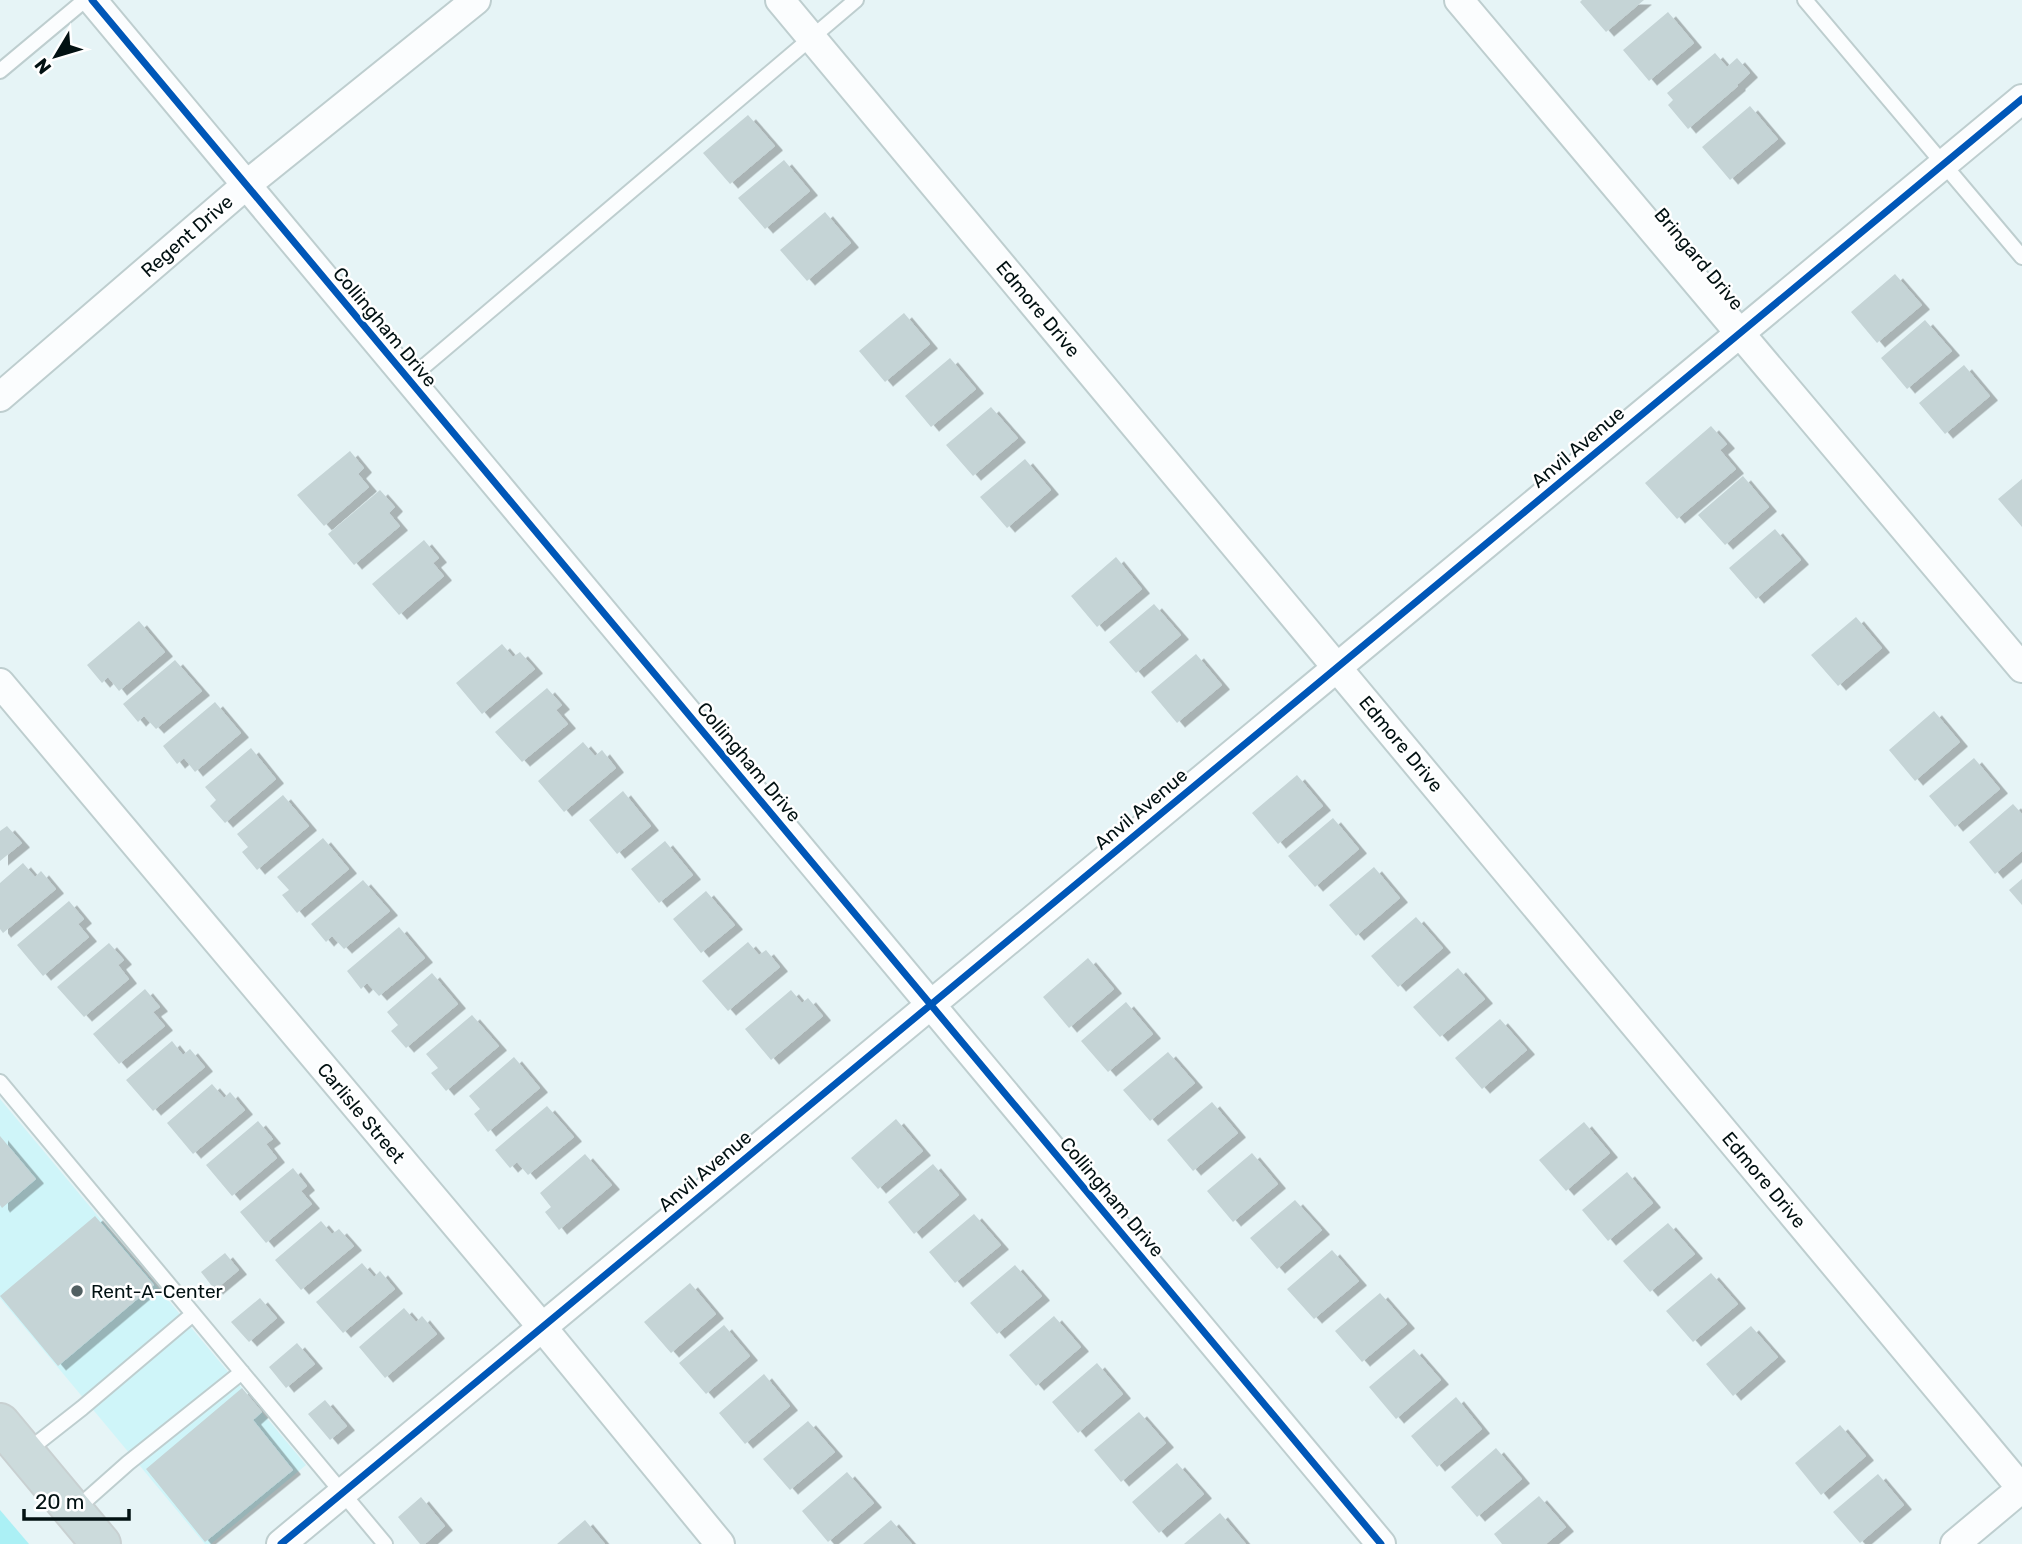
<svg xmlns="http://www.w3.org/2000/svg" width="2022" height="1544" font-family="Rubik,sans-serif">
	<defs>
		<filter id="shadow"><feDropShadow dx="8" dy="4.5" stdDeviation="0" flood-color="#0004"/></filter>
	</defs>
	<rect width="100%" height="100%" fill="#e6f4f6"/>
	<path fill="#cff5f9" d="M0,1099L306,1465L211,1544H205L0,1298Z"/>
	<path fill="#abf0f5" d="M0,1510L29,1544H0Z"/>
	<path fill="#c5d4d6" filter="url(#shadow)" d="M1582,0H1644L1606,32L1580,2Z
		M1668,12L1694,43L1649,81L1623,50Z
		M1715,53L1727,67L1737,58L1750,73L1737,85L1738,86L1688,129L1668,105L1673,100L1667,93Z
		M1750,106L1778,139L1730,180L1702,147Z
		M748,115L775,146L730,184L703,153Z
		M784,160L810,191L765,229L738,198Z
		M825,212L851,243L807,281L780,250Z
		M1895,274L1922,305L1877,343L1851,312Z
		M904,313L930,344L885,382L859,351Z
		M1925,320L1952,351L1907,389L1881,358Z
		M950,358L976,389L931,427L905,396Z
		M1964,365L1990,396L1945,434L1919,403Z
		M991,407L1018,438L973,476L946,445Z
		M1711,426L1727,444L1720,450L1736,469L1677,519L1645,483Z
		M350,451L364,468L358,474L369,487L324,526L297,495Z
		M1025,459L1051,490L1007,528L980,497Z
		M1743,476L1769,507L1725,545L1698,515Z
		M2022,479V527L1998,499Z
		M380,490L395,507L389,513L400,526L354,565L328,534Z
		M1775,529L1801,560L1756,599L1729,568Z
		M424,540L439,558L433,563L444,576L399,615L372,584Z
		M1116,557L1142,589L1097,627L1071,596Z
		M1154,604L1181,635L1136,673L1109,642Z
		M1856,617L1882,648L1838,686L1811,655Z
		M139,621L165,652L119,691L108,677L102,683L87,665Z
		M502,644L513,657L520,652L535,669L482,714L456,683Z
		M1196,654L1222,685L1177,723L1151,692Z
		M175,660L202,691L156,729L144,716L138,722L123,704Z
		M547,688L562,705L556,710L568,724L522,762L495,732Z
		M215,702L241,733L195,772L184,758L177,764L163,746Z
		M1934,711L1960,742L1915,781L1889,750Z
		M583,742L595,756L602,750L616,768L564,812L538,781Z
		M251,748L276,779L225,823L210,806L216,800L205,787Z
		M1974,758L2000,789L1955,827L1929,796Z
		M1297,775L1323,806L1278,844L1252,813Z
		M623,791L651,826L617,854L589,820Z
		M283,795L309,826L257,870L242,852L248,847L237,834Z
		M2013,804L2022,814V851L1995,874L1969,842Z
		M1333,818L1359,849L1315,887L1288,856Z
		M7,826L22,843L0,861V831Z
		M323,838L349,869L297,913L282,895L289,890L277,877Z
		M665,841L693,875L659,903L631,869Z
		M23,863L35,877L41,871L56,889L3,933L0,929V883Z
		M1374,867L1400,898L1356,936L1329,905Z
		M2022,879V905L2009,890Z
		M363,880L390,911L344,949L332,936L326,942L311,924Z
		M706,891L735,925L701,953L673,919Z
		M69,901L84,919L78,924L89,937L43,976L17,945Z
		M1416,917L1443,948L1398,987L1371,956Z
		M399,927L425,958L379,996L367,983L361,989L347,971Z
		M748,942L759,955L766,950L780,967L728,1011L702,981Z
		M109,943L124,960L118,965L129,979L84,1017L57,987Z
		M1088,958L1114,989L1069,1028L1043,997Z
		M1458,968L1485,999L1440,1037L1413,1007Z
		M432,973L458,1004L406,1048L391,1031L398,1025L387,1012Z
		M145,989L160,1007L153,1012L165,1026L119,1064L93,1034Z
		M791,990L802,1003L808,998L823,1016L771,1060L745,1029Z
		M1126,1002L1153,1034L1108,1072L1081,1041Z
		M472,1015L499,1046L446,1091L431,1073L438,1068L426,1054Z
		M1500,1019L1527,1050L1482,1089L1455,1058Z
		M172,1041L183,1055L190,1049L205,1067L153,1111L126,1080Z
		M1168,1052L1195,1083L1150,1121L1123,1090Z
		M514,1057L540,1088L488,1132L474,1114L480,1109L469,1096Z
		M212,1084L224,1098L230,1092L245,1110L193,1154L167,1123Z
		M1212,1102L1238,1133L1193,1171L1167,1140Z
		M547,1106L574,1137L528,1175L517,1162L510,1168L495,1150Z
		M896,1119L923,1151L878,1189L851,1158Z
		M258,1121L273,1139L266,1144L277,1158L232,1196L206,1165Z
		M1584,1122L1610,1153L1566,1191L1539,1160Z
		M0,1136L36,1179L2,1208L0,1205Z
		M1252,1153L1278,1184L1233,1222L1207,1191Z
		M585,1154L612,1185L559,1230L545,1212L551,1207L540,1193Z
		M933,1164L959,1195L914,1234L888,1202Z
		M293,1168L307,1186L301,1191L312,1204L266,1243L240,1212Z
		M1627,1172L1653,1203L1608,1241L1582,1210Z
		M1295,1200L1322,1230L1277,1269L1250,1238Z
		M974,1214L1001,1245L955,1283L929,1252Z
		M95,1216L154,1285L58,1366L0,1296Z
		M321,1221L332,1234L339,1229L354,1246L301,1290L275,1260Z
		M1668,1223L1695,1254L1650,1292L1623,1261Z
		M1332,1250L1359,1281L1314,1319L1287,1289Z
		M225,1253L239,1270L215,1290L201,1272Z
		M362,1263L374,1277L380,1271L395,1289L343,1333L316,1302Z
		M1015,1265L1042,1296L997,1334L970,1303Z
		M1711,1273L1738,1304L1693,1342L1666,1311Z
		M690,1283L716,1314L671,1353L644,1322Z
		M1380,1293L1407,1324L1362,1362L1335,1331Z
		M260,1298L277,1318L249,1342L231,1322Z
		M404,1308L416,1322L422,1316L437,1334L385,1378L359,1347Z
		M1054,1316L1081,1347L1036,1386L1009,1355Z
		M724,1325L750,1356L706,1394L679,1363Z
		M1751,1326L1778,1357L1733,1396L1706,1364Z
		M297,1343L315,1364L286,1388L269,1367Z
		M1414,1349L1441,1380L1396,1419L1369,1387Z
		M1097,1363L1123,1394L1078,1433L1052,1402Z
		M764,1374L790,1406L745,1444L719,1413Z
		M242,1388L262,1412L253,1420L293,1470L205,1542L146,1469Z
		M1456,1397L1482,1429L1437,1467L1411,1436Z
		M325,1400L347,1426L330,1440L308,1414Z
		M1139,1412L1166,1443L1121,1482L1094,1450Z
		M808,1421L835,1452L790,1490L763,1459Z
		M1840,1425L1866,1456L1821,1495L1795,1463Z
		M1496,1448L1522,1479L1477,1517L1451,1487Z
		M1177,1463L1204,1494L1159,1533L1132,1502Z
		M847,1472L874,1503L828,1542L802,1511Z
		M1878,1474L1904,1505L1860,1543L1833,1512Z
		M1539,1496L1566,1527L1546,1544H1502L1494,1534Z
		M421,1497L445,1526L425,1544H420L398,1517Z
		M1220,1513L1246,1544H1184Z
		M585,1520L605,1544H557Z
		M891,1520L912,1544H863Z"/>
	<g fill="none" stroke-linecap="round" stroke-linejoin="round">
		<defs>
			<path id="lane" d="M1805,0L2022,257
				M0,71L85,0
				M408,380L856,0
				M0,1082L385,1544
				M26,1452L82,1408L193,1314
				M75,1510L128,1463L242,1372"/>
			<path id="street" d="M92,0L1381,1544
				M780,0L2022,1489
				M1459,0L2022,668
				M0,397L245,186L476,0
				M0,683L542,1327L720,1544
				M281,1544L2022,99
				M1955,1544L2022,1488"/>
			<path id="highway" d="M0,1423L101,1544"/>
		</defs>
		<use href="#lane" stroke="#bececf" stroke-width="18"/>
		<use href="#street" stroke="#bececf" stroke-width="32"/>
		<use href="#highway" stroke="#c8d0d1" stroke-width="42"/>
		<use href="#lane" stroke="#fbfdfe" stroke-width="14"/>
		<use href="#street" stroke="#fbfdfe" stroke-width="28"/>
		<use href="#highway" stroke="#ccdbdc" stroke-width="38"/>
		<defs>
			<path id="cycleway" d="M92,0L1381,1544
				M281,1544L2022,99"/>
		</defs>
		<use href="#cycleway" stroke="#fff" stroke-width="11"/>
		<use href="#cycleway" stroke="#0057b8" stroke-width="7"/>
	</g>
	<circle fill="#526062" stroke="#fff" stroke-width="2.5" cx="77" cy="1291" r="7"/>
	<g text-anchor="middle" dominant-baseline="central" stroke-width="5" stroke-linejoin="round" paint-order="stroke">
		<g font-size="19" fill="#021112" stroke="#fff">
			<text transform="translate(187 236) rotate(-41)">Regent Drive</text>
			<text transform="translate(1699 259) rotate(50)">Bringard Drive</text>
			<text transform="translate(1038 309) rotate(50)">Edmore Drive</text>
			<text transform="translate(385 327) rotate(50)">Collingham Drive</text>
			<text transform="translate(1578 447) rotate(-40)">Anvil Avenue</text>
			<text transform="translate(1401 744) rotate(50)">Edmore Drive</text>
			<text transform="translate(749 762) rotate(50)">Collingham Drive</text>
			<text transform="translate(1141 809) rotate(-40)">Anvil Avenue</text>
			<text transform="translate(361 1113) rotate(50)">Carlisle Street</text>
			<text transform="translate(705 1171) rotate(-40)">Anvil Avenue</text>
			<text transform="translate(1764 1180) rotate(50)">Edmore Drive</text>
			<text transform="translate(1112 1197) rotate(50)">Collingham Drive</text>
		</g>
		<g font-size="19" fill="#021112" stroke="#fff" text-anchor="start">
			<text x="91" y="1291">Rent-A-Center</text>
		</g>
	</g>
	<g transform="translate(56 56) rotate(232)" stroke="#ffffff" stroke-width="5" paint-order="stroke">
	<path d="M0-5L12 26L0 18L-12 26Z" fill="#021112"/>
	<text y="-10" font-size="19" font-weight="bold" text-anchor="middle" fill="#021112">N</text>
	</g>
	<path d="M24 1509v10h105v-10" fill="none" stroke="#021112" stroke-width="3.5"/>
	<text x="35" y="1509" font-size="21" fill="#021112" stroke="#ffffff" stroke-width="5" paint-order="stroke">20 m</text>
</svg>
